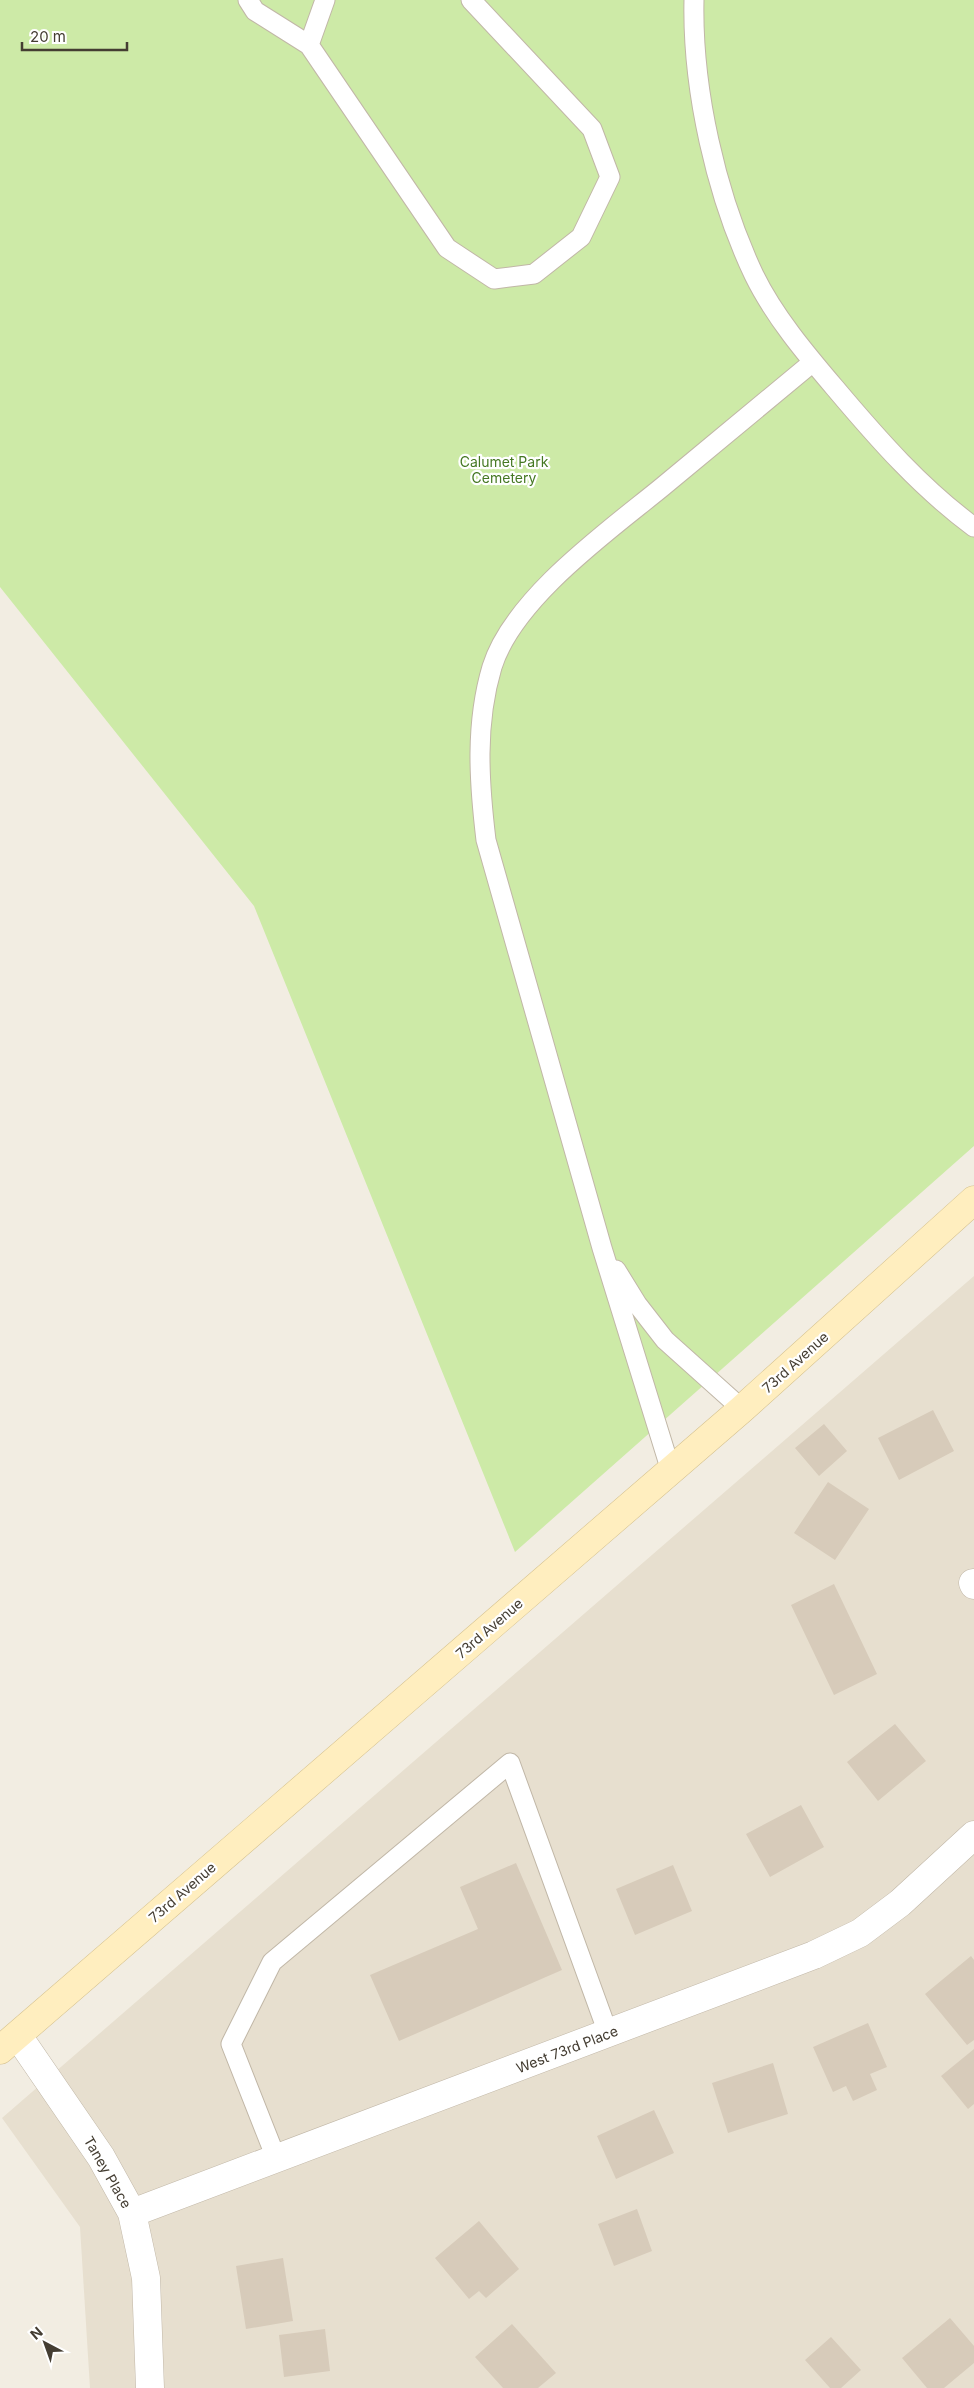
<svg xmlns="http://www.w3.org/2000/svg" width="974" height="2388" font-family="Inter,sans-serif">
	<rect width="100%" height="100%" fill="#f2ede2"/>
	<path fill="#e7dfcf" d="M974,1276V2388H90L80,2227L2,2118Z"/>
	<path fill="#cdeaa7" d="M0,0H974V1146L515,1552L254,906L0,587Z"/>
	<path fill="#d7cbba" d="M933,1410L954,1451L899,1480L878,1438Z
		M824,1424L847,1451L819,1476L795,1448Z
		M828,1482L869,1509L835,1560L794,1533Z
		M834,1584L877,1674L834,1695L791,1605Z
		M895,1724L926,1761L878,1801L847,1762Z
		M801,1805L824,1847L770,1877L746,1834Z
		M516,1863L562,1970L399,2041L370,1975L478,1929L460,1887Z
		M673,1865L692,1911L635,1935L616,1889Z
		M971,1956L974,1960V2040L967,2045L925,1994Z
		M868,2023L887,2067L870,2074L877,2090L853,2101L846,2086L833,2092L813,2047Z
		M974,2049V2104L968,2109L941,2076Z
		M773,2063L788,2114L728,2133L712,2083Z
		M654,2110L674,2153L616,2179L597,2136Z
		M637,2209L652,2251L614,2266L598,2224Z
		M479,2221L519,2269L486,2298L479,2291L469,2299L435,2258Z
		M283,2258L293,2321L246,2329L236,2266Z
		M950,2318L974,2346V2363L944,2388H927L902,2358Z
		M512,2324L556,2373L538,2388H503L475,2357Z
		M325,2329L330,2371L284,2377L279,2335Z
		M831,2337L861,2370L841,2388H830L805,2360Z"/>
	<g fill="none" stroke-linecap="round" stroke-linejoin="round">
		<defs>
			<path id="lane" d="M248,0L255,11L309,45
				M325,0L309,45L447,248L494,279L534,274L581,237L610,177L592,129L471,0
				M694,0C692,89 716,195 754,275C774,316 806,354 835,388C878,439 921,488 974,527
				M616,1270L637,1304L665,1340L742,1409
				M671,1471L602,1248L486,840C479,782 475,724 492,667C513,599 607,532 661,488C712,446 763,404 813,362
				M276,2158L231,2044L272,1962L510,1763L608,2033"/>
			<path id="street" d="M973,1583L974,1585
				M18,2036L101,2157L132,2213L146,2278L150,2388
				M132,2213L814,1955L860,1933L900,1903L974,1835"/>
			<path id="secondary" d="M0,2050L742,1409L974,1200"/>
		</defs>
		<use href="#lane" stroke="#c1b7a7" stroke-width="21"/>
		<use href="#street" stroke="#c1b7a7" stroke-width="29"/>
		<use href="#secondary" stroke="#d5c18e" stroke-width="29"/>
		<use href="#lane" stroke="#fff" stroke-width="19"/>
		<use href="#street" stroke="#fff" stroke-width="28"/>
		<use href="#secondary" stroke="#ffeebf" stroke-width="28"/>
	</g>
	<g text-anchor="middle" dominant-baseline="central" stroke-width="4.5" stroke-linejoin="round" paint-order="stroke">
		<g font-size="14" fill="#457823" stroke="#fff">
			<text x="504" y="461">Calumet Park<tspan x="504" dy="16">Cemetery</tspan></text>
		</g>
		<g font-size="14" fill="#443d32" stroke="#fff">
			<text transform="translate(795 1362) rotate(-42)">73rd Avenue</text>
			<text transform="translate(489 1628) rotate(-41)">73rd Avenue</text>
			<text transform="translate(182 1892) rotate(-41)">73rd Avenue</text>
			<text transform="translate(567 2049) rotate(-21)">West 73rd Place</text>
			<text transform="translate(108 2172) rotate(60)">Taney Place</text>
		</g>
	</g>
	<g transform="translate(45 2343) rotate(319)" stroke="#ffffff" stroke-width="4" paint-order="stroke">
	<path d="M0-4L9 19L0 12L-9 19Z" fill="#443d32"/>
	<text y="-8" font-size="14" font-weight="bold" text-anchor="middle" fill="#443d32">N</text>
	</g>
	<path d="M22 42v8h105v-8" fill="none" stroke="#443d32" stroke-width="2.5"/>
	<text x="30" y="42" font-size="15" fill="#443d32" stroke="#ffffff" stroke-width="4" paint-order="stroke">20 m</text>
</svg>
